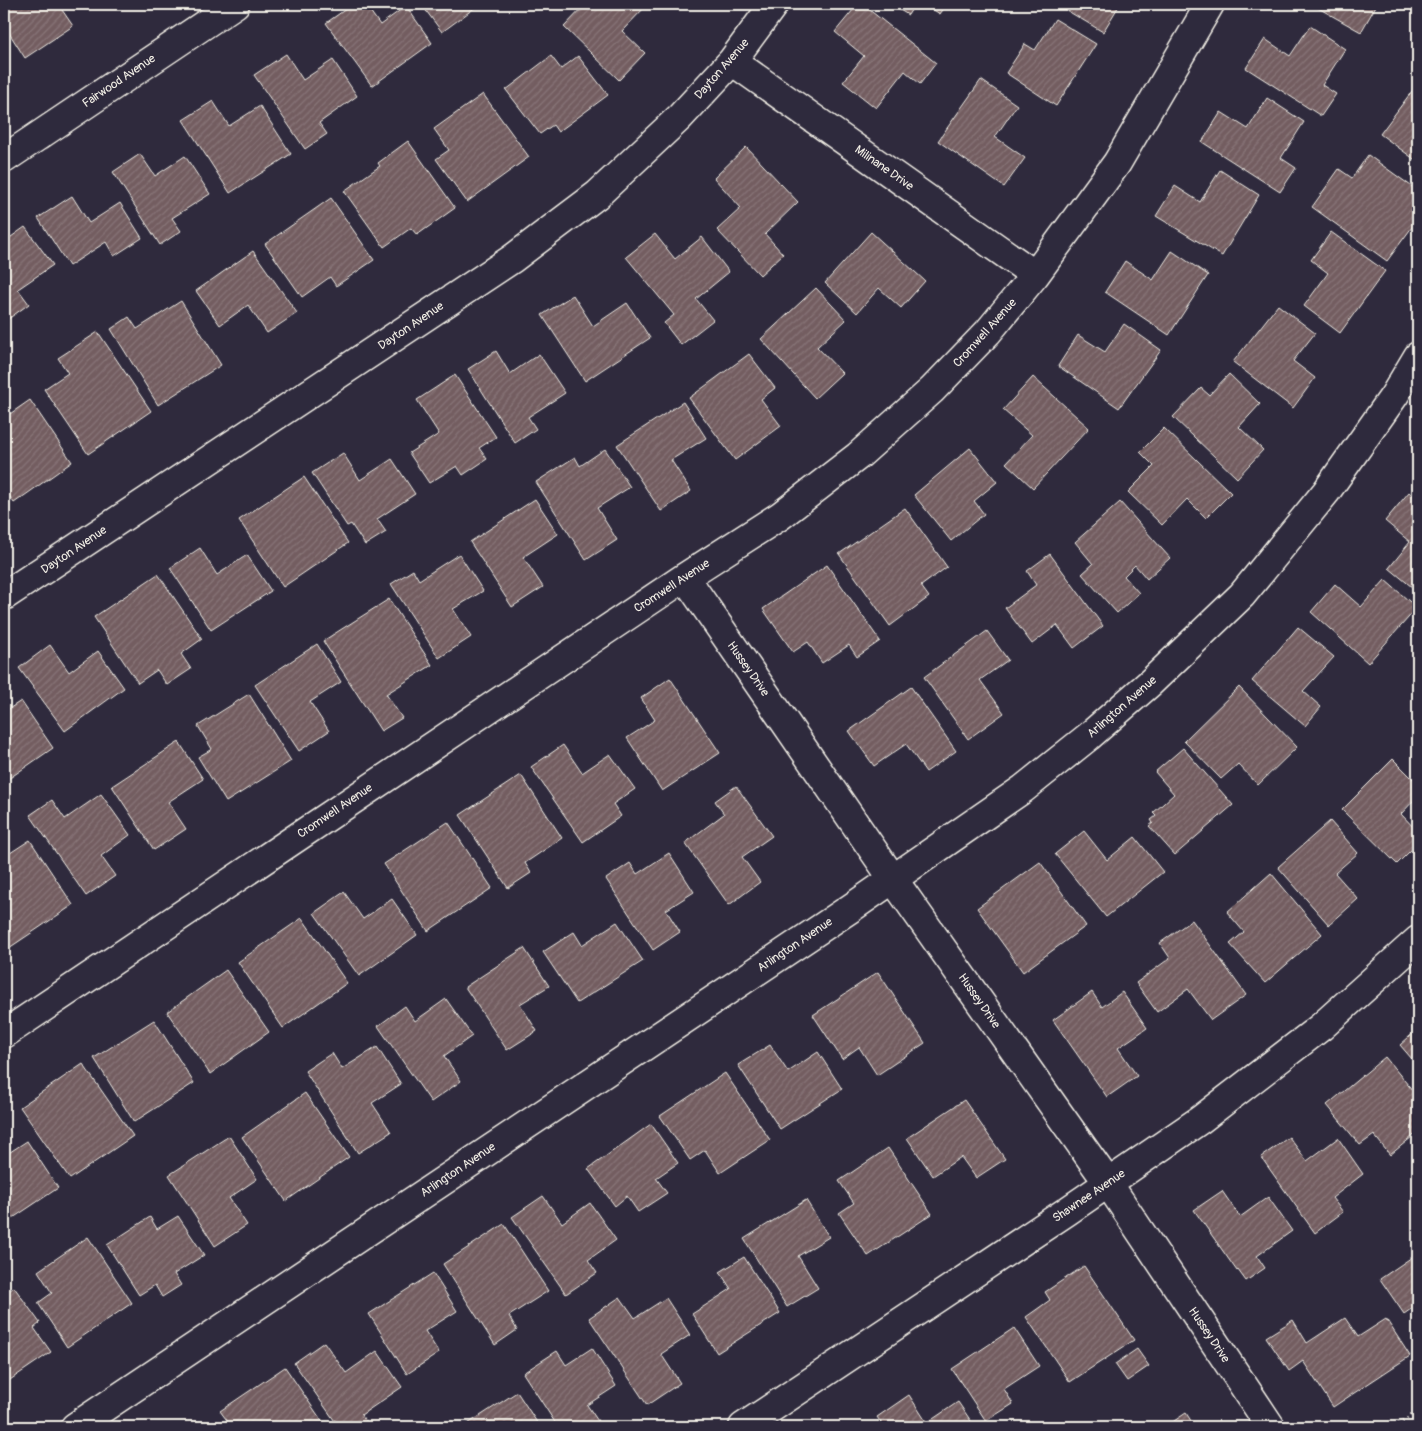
<svg xmlns="http://www.w3.org/2000/svg" width="1422" height="1431" font-family="Pangolin,sans-serif">
	<defs>
		<pattern id="building-hatch" width="6" height="6" patternUnits="userSpaceOnUse" patternTransform="scale(1.25)"><rect width="6" height="6" fill="#735d61"/><path d="M-1 1l2-2M0 6l6-6M5 7l2-2" fill="none" stroke="#887578"/></pattern>
	</defs>
	<rect width="100%" height="100%" fill="#2f2a3d"/>
	<filter id="ink" filterUnits="userSpaceOnUse"><feTurbulence type="fractalNoise" baseFrequency=".02" numOctaves="2"/><feDisplacementMap in="SourceGraphic" scale="10" xChannelSelector="R" yChannelSelector="G"/><feConvolveMatrix kernelMatrix="1 2 1 2 8 2 1 2 1" color-interpolation-filters="sRGB"/></filter>
	<g filter="url(#ink)">
		<path fill="url(#building-hatch)" stroke="#f4f1e8" d="M4,4H58L73,26L25,58L4,25Z
			M353,4H365L380,25L406,6L432,43L372,86L326,23Z
			M421,4H480L442,32Z
			M586,4H644L646,6L622,31L645,53L619,80L564,27Z
			M858,4H862L936,63L920,84L905,71L876,108L843,82L864,56L835,32Z
			M890,4H915L908,15Z
			M924,4H947L940,14Z
			M1056,4H1120L1103,32Z
			M1311,4H1377L1361,32Z
			M1055,19L1096,44L1056,106L1006,73L1025,44L1035,50Z
			M1310,26L1345,49L1322,85L1336,94L1321,116L1246,68L1265,39L1290,56Z
			M286,54L303,80L333,60L357,96L319,123L327,134L305,149L254,75Z
			M551,56L561,69L578,56L608,95L558,132L553,125L540,134L506,90Z
			M981,80L1017,105L995,137L1025,158L1004,187L938,141Z
			M1418,83V162L1380,134Z
			M483,94L529,157L467,202L436,159L449,150L434,129Z
			M1267,98L1304,122L1281,158L1296,168L1280,192L1202,142L1221,112L1248,129Z
			M213,101L229,126L260,106L291,154L230,193L183,120Z
			M408,141L455,208L417,235L411,228L384,247L344,191L380,166L378,163Z
			M746,147L798,202L765,234L783,254L760,275L717,230L741,208L714,178Z
			M140,154L155,176L185,156L210,194L172,218L181,231L160,245L113,172Z
			M1368,155L1418,191V219L1387,261L1312,207L1339,169L1352,178Z
			M1220,170L1259,195L1222,256L1156,216L1175,186L1200,202Z
			M72,196L89,223L120,203L142,238L114,256L106,242L69,266L38,218Z
			M331,198L374,260L336,286L330,277L302,297L265,244Z
			M25,227L53,265L18,289L29,304L4,322V242Z
			M871,232L925,281L901,308L879,288L857,313L825,283Z
			M1331,232L1385,271L1340,333L1304,306L1328,273L1311,260Z
			M655,234L675,259L702,237L729,272L696,299L713,320L681,345L664,323L674,315L626,257Z
			M253,251L297,313L267,333L248,305L220,325L196,291Z
			M1172,251L1208,275L1169,335L1105,292L1125,261L1153,280Z
			M816,288L846,320L817,347L842,373L815,398L761,339Z
			M573,295L593,326L627,303L650,338L585,381L542,315Z
			M181,301L221,365L158,405L111,329L129,317L137,329Z
			M1278,305L1315,333L1293,361L1315,378L1293,408L1233,362Z
			M1124,324L1161,350L1119,408L1058,366L1078,335L1105,352Z
			M98,332L151,411L88,454L44,389L68,373L58,358Z
			M496,351L510,374L539,354L565,393L528,417L536,429L515,443L468,369Z
			M749,354L775,388L761,399L781,426L735,460L689,398Z
			M1229,374L1260,404L1239,427L1263,450L1237,478L1173,417L1201,388L1209,395Z
			M455,375L496,437L479,448L487,459L463,475L457,466L429,483L409,453L439,434L417,400Z
			M1033,377L1089,428L1033,488L1006,463L1032,435L1003,410Z
			M30,400L72,462L14,503L4,488V418Z
			M683,402L706,438L671,460L691,491L661,511L617,445Z
			M1164,428L1231,493L1206,518L1187,499L1162,525L1128,492L1154,466L1140,452Z
			M970,448L997,482L974,501L984,514L951,541L914,495Z
			M605,449L630,487L597,508L617,540L586,560L536,482L575,457L580,466Z
			M343,453L360,480L392,459L415,494L377,519L386,532L365,545L351,524L347,526L312,473Z
			M304,477L348,543L283,587L239,520Z
			M1409,492L1418,500V592L1389,568L1410,542L1385,521Z
			M535,499L558,534L523,557L543,587L512,607L470,542Z
			M1120,502L1170,558L1147,579L1135,565L1124,576L1139,593L1117,613L1082,574L1093,564L1075,542Z
			M905,508L947,567L921,586L929,597L890,626L839,554Z
			M200,548L217,575L247,555L271,591L211,630L170,568Z
			M459,554L483,591L453,609L471,637L439,658L391,584L413,570L419,580Z
			M1050,554L1103,626L1074,648L1057,625L1032,644L1005,608L1036,585L1027,571Z
			M827,565L880,641L857,657L849,645L822,663L808,642L793,652L763,609Z
			M158,574L202,639L181,654L191,669L167,685L157,670L138,683L94,617Z
			M1385,580L1417,608L1368,663L1311,612L1335,584L1361,607Z
			M389,599L432,665L386,694L402,718L381,731L323,641Z
			M1298,627L1334,657L1303,691L1321,707L1305,726L1252,681Z
			M987,631L1008,660L980,680L1004,713L968,739L924,677Z
			M317,644L341,682L310,702L329,731L299,751L255,685Z
			M50,645L69,672L98,651L124,688L65,731L19,668Z
			M670,678L720,753L662,791L627,738L655,720L641,698Z
			M911,687L956,751L926,772L906,744L874,766L849,731Z
			M1239,687L1297,747L1258,785L1238,764L1221,779L1184,741Z
			M249,694L291,761L226,802L198,757L212,749L198,726Z
			M21,701L53,748L4,782V712Z
			M179,742L203,779L168,802L186,829L154,850L112,786Z
			M563,745L582,773L610,754L635,789L613,804L621,816L583,842L531,767Z
			M1183,748L1233,805L1175,855L1149,826L1153,823L1151,820L1156,816L1153,813L1174,794L1155,772Z
			M1393,759L1418,784V796L1401,814L1418,832V843L1397,864L1342,810Z
			M521,775L562,838L525,863L531,873L508,888L460,815Z
			M736,786L772,836L742,857L760,882L729,905L685,843L724,814L715,801Z
			M101,794L130,835L101,856L115,876L86,896L30,815L52,800L65,819Z
			M1330,821L1358,853L1335,873L1358,899L1329,925L1278,867Z
			M448,822L492,888L428,931L384,864Z
			M1084,831L1107,860L1135,837L1163,872L1106,917L1055,854Z
			M30,840L73,905L9,948L4,940V857Z
			M669,853L694,892L666,910L680,932L653,950L606,879L630,863L637,874Z
			M1040,862L1086,926L1023,972L977,908Z
			M1271,873L1322,934L1265,983L1230,944L1244,932L1227,912Z
			M344,892L363,919L392,899L417,935L359,976L314,913Z
			M302,918L347,983L283,1028L238,962Z
			M1192,920L1246,995L1211,1020L1188,989L1157,1012L1136,983L1170,958L1160,943Z
			M617,922L643,961L577,1003L543,952L574,932L582,945Z
			M524,948L549,986L520,1004L537,1031L507,1050L465,987Z
			M226,970L269,1032L210,1074L167,1012Z
			M878,972L925,1043L877,1075L859,1047L842,1059L813,1015Z
			M1092,992L1102,1007L1122,992L1147,1028L1118,1048L1137,1076L1107,1097L1053,1020Z
			M446,999L472,1036L444,1056L461,1081L431,1102L378,1026L405,1006L415,1021Z
			M154,1020L194,1083L134,1122L94,1058Z
			M1418,1029V1066L1400,1045Z
			M770,1045L788,1072L818,1052L842,1089L780,1129L738,1065Z
			M377,1047L401,1084L372,1103L391,1132L358,1153L305,1071L332,1053L342,1069Z
			M1385,1057L1418,1097V1132L1390,1155L1374,1135L1360,1145L1327,1105Z
			M83,1064L133,1136L70,1179L20,1107Z
			M725,1073L770,1140L720,1173L705,1150L690,1160L660,1116Z
			M305,1093L349,1157L286,1201L242,1137Z
			M964,1100L1005,1159L976,1178L961,1157L933,1176L907,1138Z
			M651,1124L678,1163L656,1178L667,1193L638,1212L627,1196L615,1206L588,1169Z
			M229,1136L257,1179L229,1198L247,1225L215,1246L169,1175Z
			M1289,1137L1307,1161L1338,1138L1363,1174L1332,1198L1343,1212L1315,1233L1261,1157Z
			M27,1141L58,1188L4,1224V1156Z
			M888,1148L932,1214L868,1256L839,1213L854,1203L839,1181Z
			M1222,1191L1240,1217L1268,1197L1292,1231L1257,1256L1265,1268L1246,1281L1238,1270L1237,1271L1194,1210Z
			M543,1196L562,1223L590,1203L616,1240L588,1260L597,1273L566,1294L512,1217Z
			M806,1200L829,1237L798,1256L818,1288L787,1307L744,1239Z
			M178,1216L204,1255L174,1274L181,1285L162,1297L155,1285L139,1295L107,1245L150,1217L157,1229Z
			M504,1224L548,1291L509,1316L517,1330L495,1345L443,1264Z
			M88,1237L132,1303L67,1347L38,1303L52,1293L38,1271Z
			M1418,1253V1304L1404,1314L1380,1279Z
			M744,1257L780,1313L717,1353L692,1314L731,1289L720,1272Z
			M1084,1266L1134,1340L1070,1382L1026,1317L1050,1300L1045,1292Z
			M433,1273L457,1311L425,1331L439,1353L407,1374L369,1314Z
			M14,1287L40,1323L34,1328L51,1352L4,1384V1295Z
			M620,1297L635,1318L666,1298L690,1335L661,1354L680,1383L647,1405L589,1318Z
			M1345,1318L1358,1337L1386,1319L1410,1356L1333,1407L1303,1361L1289,1371L1266,1337L1293,1320L1307,1343Z
			M1014,1328L1039,1366L1004,1389L1013,1404L986,1421L952,1369Z
			M324,1342L346,1373L377,1351L402,1387L361,1415L367,1423L362,1427H339L294,1363Z
			M592,1348L616,1386L587,1405L602,1427H558L523,1373L557,1351L566,1365Z
			M1137,1349L1149,1366L1127,1381L1115,1364Z
			M285,1367L326,1427H232L220,1411Z
			M517,1392L540,1427H463Z
			M909,1395L927,1423L958,1402L975,1427H884L877,1417Z
			M1186,1413L1195,1427H1165Z"/>
		<g fill="none" stroke-linecap="round" stroke-linejoin="round">
			<defs>
				<path id="street" d="M732,61L1035,275
					M4,159L235,4
					M685,577L893,879L1108,1183L1271,1427
					M4,596L512,259L597,195L680,117L732,61L774,4
					M4,1034L685,577L780,516L858,456L932,390L988,332L1035,275L1117,163L1210,4
					M75,1427L851,908L1023,789L1088,737L1150,683L1242,595L1326,492L1394,396L1418,356
					M743,1427L1066,1212L1200,1120L1321,1027L1418,940"/>
			</defs>
			<use href="#street" stroke="#f4f1e8" stroke-width="31"/>
			<path stroke="#f4f1e8" stroke-width="3" stroke-dasharray="1 4" stroke-linecap="butt" d="M1394,1427L1418,1411"/>
			<use href="#street" stroke="#2f2a3d" stroke-width="28"/>
		</g>
	</g>
	<g text-anchor="middle" dominant-baseline="central" stroke-width="4" stroke-linejoin="round" paint-order="stroke">
		<g font-size="12" fill="#f4f1e8" stroke="#2f2a3d">
			<text transform="translate(722 69) rotate(-49)">Dayton Avenue</text>
			<text transform="translate(119 81) rotate(-34)">Fairwood Avenue</text>
			<text transform="translate(884 168) rotate(35)">Milinane Drive</text>
			<text transform="translate(411 326) rotate(-34)">Dayton Avenue</text>
			<text transform="translate(985 333) rotate(-48)">Cromwell Avenue</text>
			<text transform="translate(74 550) rotate(-34)">Dayton Avenue</text>
			<text transform="translate(672 586) rotate(-33)">Cromwell Avenue</text>
			<text transform="translate(748 669) rotate(55)">Hussey Drive</text>
			<text transform="translate(1122 707) rotate(-41)">Arlington Avenue</text>
			<text transform="translate(335 811) rotate(-34)">Cromwell Avenue</text>
			<text transform="translate(795 945) rotate(-34)">Arlington Avenue</text>
			<text transform="translate(979 1001) rotate(55)">Hussey Drive</text>
			<text transform="translate(458 1170) rotate(-34)">Arlington Avenue</text>
			<text transform="translate(1089 1196) rotate(-34)">Shawnee Avenue</text>
			<text transform="translate(1209 1335) rotate(56)">Hussey Drive</text>
		</g>
	</g>
	<rect width="1422" height="1431" fill="none" stroke="#2f2a3d" stroke-width="20"/>
	<rect x="10" y="10" width="1402" height="1411" fill="none" stroke="#f4f1e8" stroke-width="2" filter="url(#ink)"/>
</svg>
